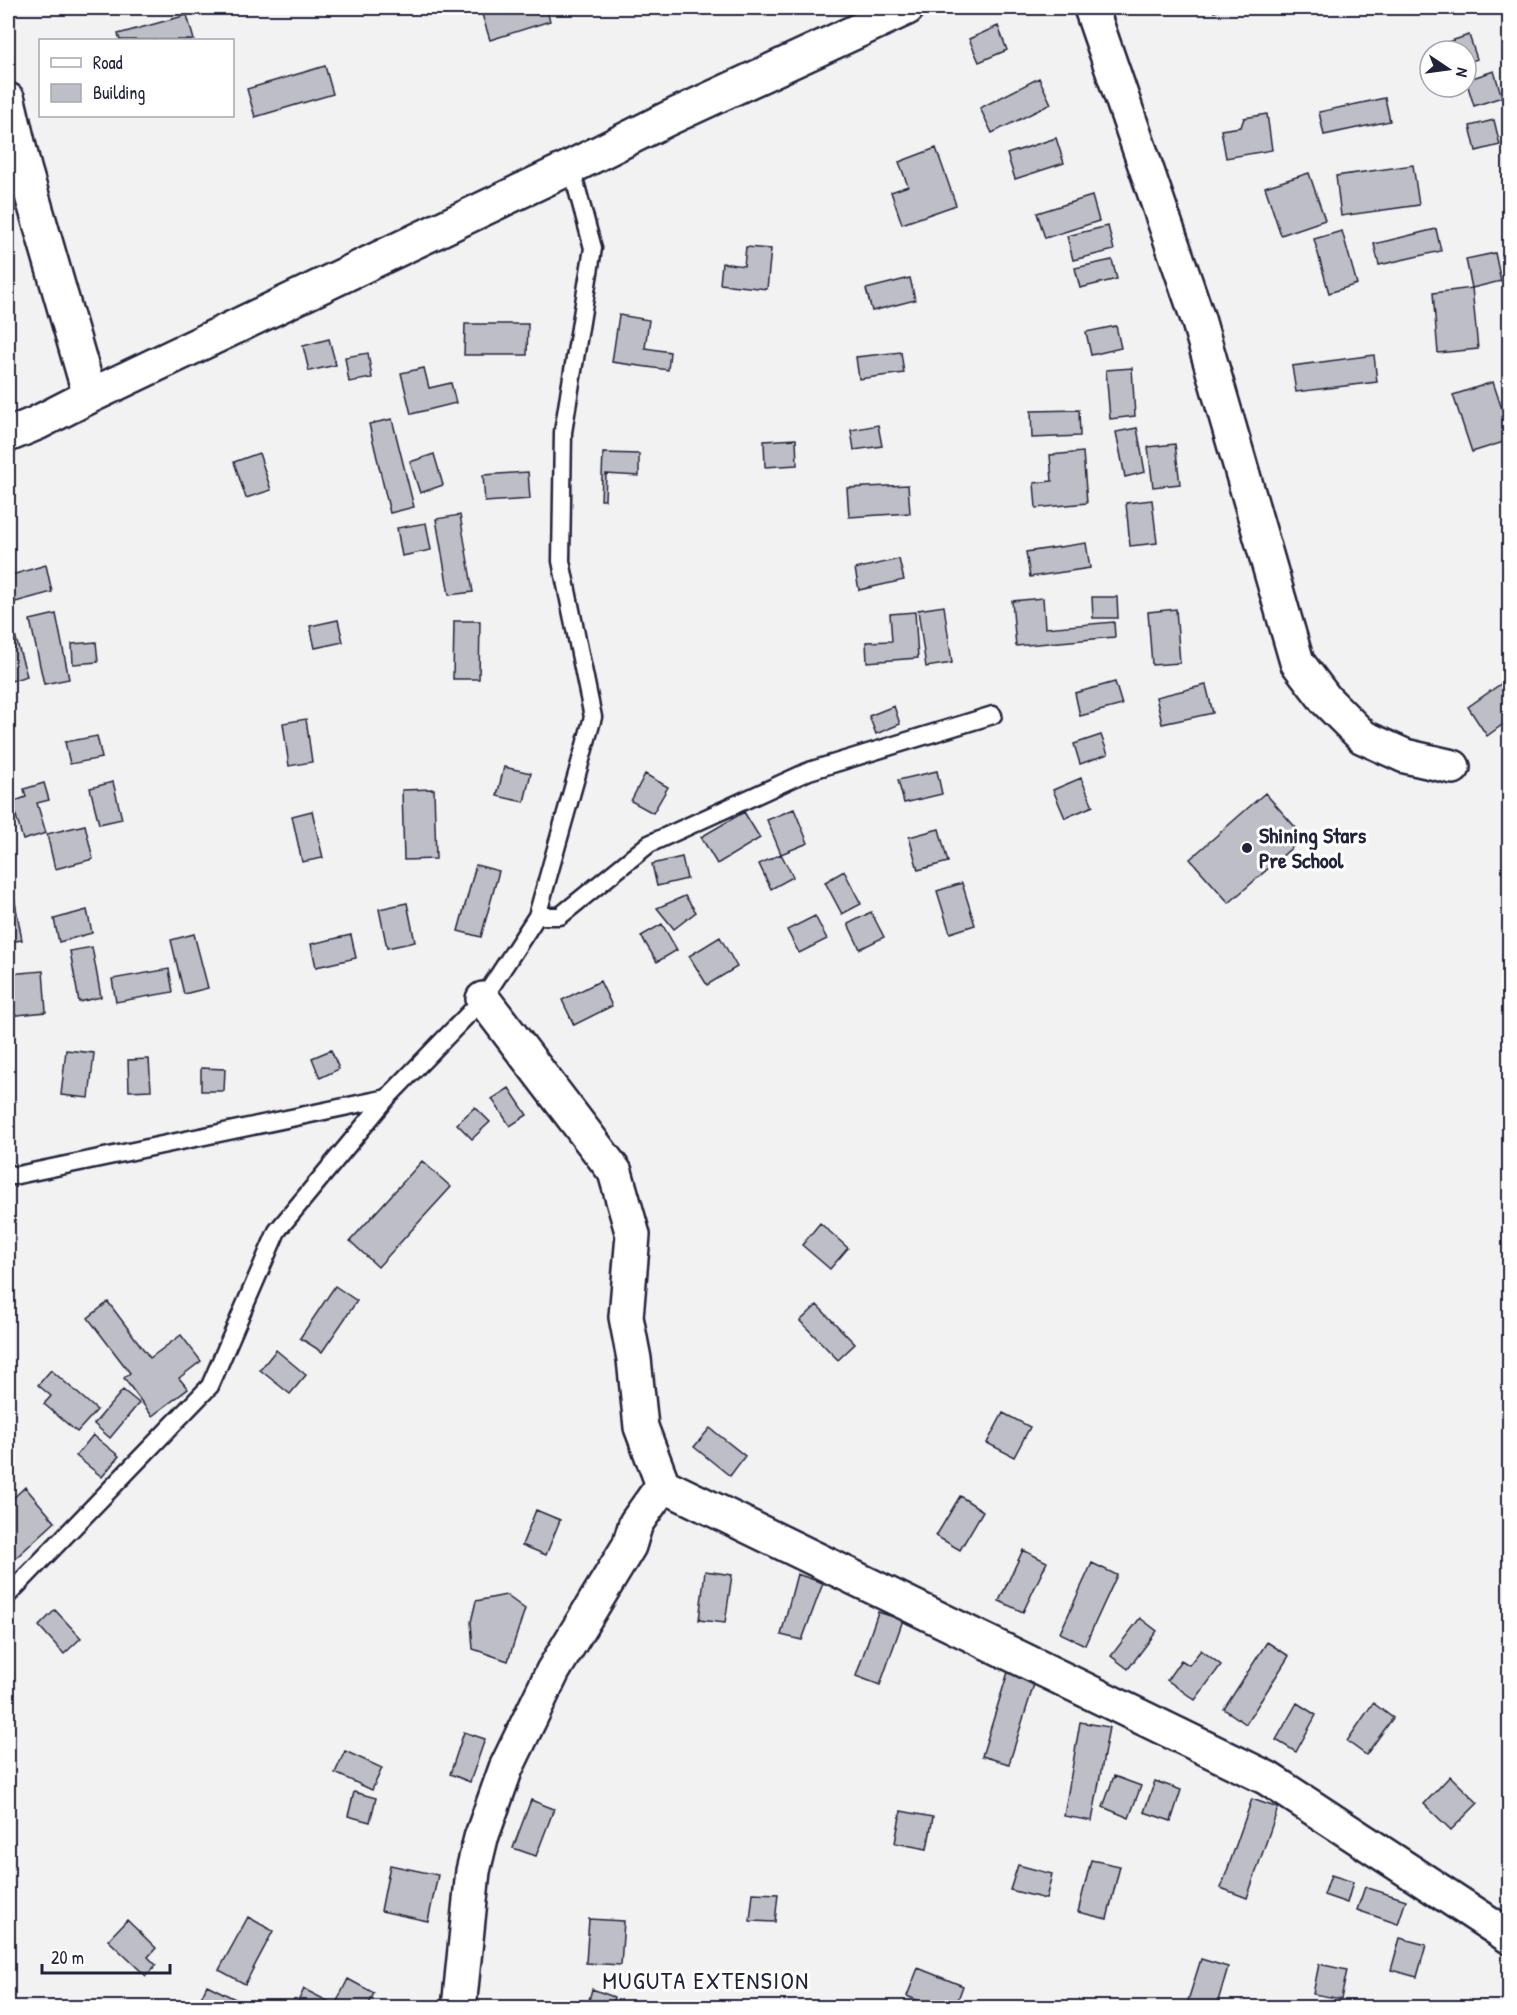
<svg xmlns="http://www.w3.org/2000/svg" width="1517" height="2015" font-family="'Patrick Hand',sans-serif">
	<rect width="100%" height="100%" fill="#f2f2f3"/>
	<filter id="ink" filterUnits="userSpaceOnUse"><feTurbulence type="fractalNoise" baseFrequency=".0167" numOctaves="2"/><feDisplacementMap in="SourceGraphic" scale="12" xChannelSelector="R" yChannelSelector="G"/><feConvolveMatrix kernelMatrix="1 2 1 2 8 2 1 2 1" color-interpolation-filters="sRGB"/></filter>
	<g filter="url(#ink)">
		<path fill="#bebec6" stroke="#22223b" stroke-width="1.5" d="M480,8H546L550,21L490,40Z
			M1212,8H1227L1214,12Z
			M187,15L194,40H120L118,34Z
			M998,26L1007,50L979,62L969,39Z
			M1469,35L1477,59L1466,63V51H1452L1448,42Z
			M325,66L333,94L255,117L247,89Z
			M1494,71L1502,97L1474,106L1466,80Z
			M1039,78L1051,104L992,133L980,108Z
			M1385,98L1390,121L1324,135L1319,112Z
			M1267,114L1272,150L1226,158L1221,130L1241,127L1244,118Z
			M1494,120L1500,145L1476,151L1470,126Z
			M1056,138L1064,163L1015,179L1007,154Z
			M936,148L956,205L902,224L891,192L908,186L899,162Z
			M1413,165L1419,205L1341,216L1336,176Z
			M1309,173L1325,220L1281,235L1265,187Z
			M1092,196L1099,221L1045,238L1037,213Z
			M1108,226L1114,250L1073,260L1067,236Z
			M1436,229L1441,251L1379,265L1374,244Z
			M1342,231L1357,284L1329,293L1314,239Z
			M746,247L771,249L767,289L720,284L722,263L744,266Z
			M1495,253L1501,281L1472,288L1466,259Z
			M1112,260L1117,279L1080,288L1075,268Z
			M910,278L915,300L872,311L866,289Z
			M1472,288L1478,349L1438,353L1433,293Z
			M619,315L649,320L645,348L670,352L668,370L612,362Z
			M465,324H528L527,355H464Z
			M1116,326L1121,348L1091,355L1086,332Z
			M329,339L336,365L309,371L303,346Z
			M901,352L904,373L859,379L856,357Z
			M368,353L372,378L349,382L345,357Z
			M1374,355L1377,382L1296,392L1292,366Z
			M424,368L429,388L451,383L456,403L411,414L401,373Z
			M1132,368L1135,416L1110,419L1106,370Z
			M1493,382L1510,433V440L1472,452L1453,395Z
			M1079,410L1080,436L1032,438L1031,411Z
			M392,419L414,507L390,513L369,424Z
			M878,425L882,446L854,450L851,430Z
			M1137,428L1145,472L1125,477L1116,432Z
			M796,439L797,465L765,467L764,441Z
			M1175,444L1180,484L1153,487L1148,447Z
			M1083,452L1087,503L1036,508L1034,483L1052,481L1050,455Z
			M259,453L271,490L246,498L234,462Z
			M603,453L639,454V476L606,474L605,500H601Z
			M434,454L443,485L420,493L410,462Z
			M528,472L530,499L485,502L483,475Z
			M908,485L910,513L849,517L847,488Z
			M1152,500L1157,543L1130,546L1126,503Z
			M460,515L473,592L449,595L436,519Z
			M426,523L431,550L402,556L397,528Z
			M1086,543L1090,568L1030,577L1026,552Z
			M899,559L904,580L859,590L855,569Z
			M46,565L52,592L8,604V576Z
			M1092,597H1117L1118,618H1093Z
			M1043,598L1045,628L1114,622L1115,637L1016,646L1012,601Z
			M944,606L952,663L926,667L918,610Z
			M1176,609L1180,663L1152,665L1148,612Z
			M915,612L918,658L867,662L866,642L892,641L890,614Z
			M56,614L69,679L44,684L30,620Z
			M338,620L343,642L315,648L310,626Z
			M454,621H480L479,679H453Z
			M14,632L27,676L8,682V634Z
			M96,642L98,662L73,664L72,644Z
			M1115,682L1122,705L1080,716L1075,693Z
			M1502,683L1510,694V719L1487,736L1468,707Z
			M1206,685L1213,713L1162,724L1156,697Z
			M894,706L900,724L876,734L869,716Z
			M306,719L312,762L289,766L283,723Z
			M1101,735L1108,754L1080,764L1074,744Z
			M97,736L102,758L70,764L65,742Z
			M504,767L531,773L524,802L497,796Z
			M937,771L942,794L904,803L898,780Z
			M645,774L668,787L653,813L631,801Z
			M1081,778L1093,806L1065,818L1053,790Z
			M113,782L122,819L99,824L90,788Z
			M44,783L49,800L37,803L46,833L23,840L12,802L26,797L24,789Z
			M434,789L436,859L404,860L402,790Z
			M1265,793L1304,837L1229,903L1190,859Z
			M794,809L808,843L781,854L767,820Z
			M312,811L323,858L302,862L292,816Z
			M744,812L760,838L717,864L701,837Z
			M85,825L93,859L55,869L47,834Z
			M939,829L948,862L918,870L909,837Z
			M781,854L793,877L771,889L759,864Z
			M682,857L687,879L657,886L652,864Z
			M476,865L499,871L481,937L458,931Z
			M844,871L861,904L842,914L825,882Z
			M962,883L975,925L950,933L937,891Z
			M685,896L696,912L674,929L657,908Z
			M14,897L22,940L8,942V898Z
			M407,903L415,942L387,948L379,909Z
			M87,910L92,933L59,942L54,919Z
			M871,912L884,937L860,949L848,924Z
			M815,916L827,939L799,953L787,930Z
			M662,924L677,950L657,962L641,936Z
			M194,934L208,988L184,994L171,940Z
			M351,935L356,958L316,967L311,944Z
			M720,937L737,967L707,985L689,956Z
			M92,947L101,997L79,1002L70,951Z
			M169,969L173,992L116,1002L112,979Z
			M43,971L46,1012L8,1016V974Z
			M600,981L612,1006L574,1025L562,1000Z
			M66,1050L94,1053L89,1098L61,1095Z
			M331,1050L339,1069L320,1078L312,1058Z
			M149,1059L151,1090L129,1091L128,1060Z
			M201,1068L225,1069L224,1091H201Z
			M509,1088L527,1115L510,1126L492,1099Z
			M475,1107L490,1122L472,1139L457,1124Z
			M422,1161L451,1187L378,1267L350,1241Z
			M820,1223L848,1248L830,1269L802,1245Z
			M335,1286L357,1301L322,1352L300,1338Z
			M108,1302L150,1358L181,1335L201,1361L179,1378L188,1389L152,1416L124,1378L130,1373L88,1318Z
			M817,1305L855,1344L838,1360L800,1321Z
			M276,1350L306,1375L290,1394L260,1370Z
			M51,1370L97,1410L77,1432L44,1404L51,1396L38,1385Z
			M123,1390L139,1403L110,1438L94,1424Z
			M1003,1413L1030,1427L1014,1457L987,1443Z
			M710,1428L745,1456L730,1476L694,1447Z
			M93,1435L119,1456L102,1477L76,1456Z
			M25,1487L55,1522L8,1565V1503Z
			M960,1496L983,1511L960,1550L936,1536Z
			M536,1510L560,1520L546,1555L522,1545Z
			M1023,1550L1047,1562L1023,1612L999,1601Z
			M1092,1563L1117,1575L1085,1645L1060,1633Z
			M705,1571L732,1575L725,1623L699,1620Z
			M797,1574L823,1583L802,1640L781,1635Z
			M506,1595L525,1609L508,1661L473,1649L471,1622L476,1601Z
			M55,1610L81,1638L64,1654L39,1626Z
			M878,1612L903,1620L880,1685L856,1676Z
			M1140,1618L1157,1631L1128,1669L1111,1656Z
			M1267,1642L1289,1656L1246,1724L1224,1709Z
			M1201,1650L1221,1665L1195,1700L1167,1680L1181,1660L1189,1665Z
			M1008,1672L1035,1681L1009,1764L982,1756Z
			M1297,1703L1316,1715L1296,1752L1276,1740Z
			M1373,1703L1393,1718L1366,1755L1347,1741Z
			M1080,1722L1109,1727L1092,1821L1064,1816Z
			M464,1732L485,1739L470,1782L450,1774Z
			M345,1751L382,1768L372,1790L335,1773Z
			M1114,1776L1141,1786L1129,1818L1103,1807Z
			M1450,1776L1478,1803L1451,1830L1424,1804Z
			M1155,1781L1181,1790L1171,1821L1144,1812Z
			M354,1792L376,1798L370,1822L348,1816Z
			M1252,1799L1278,1808L1247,1898L1221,1888Z
			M531,1800L554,1809L536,1856L513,1848Z
			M901,1811L933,1817L927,1849L895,1843Z
			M1091,1860L1120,1866L1107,1919L1078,1912Z
			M390,1865L438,1875L428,1921L381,1911Z
			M1018,1865L1052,1874L1046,1899L1010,1890Z
			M1331,1875L1353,1882L1347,1903L1324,1895Z
			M1365,1887L1406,1900L1398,1924L1357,1910Z
			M753,1893L778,1894L775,1922L750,1921Z
			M248,1917L273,1931L245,1984L219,1970Z
			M589,1919L624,1921L621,1965L586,1963Z
			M127,1920L156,1948L148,1957L156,1965L146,1976L108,1940Z
			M1400,1938L1426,1945L1417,1977L1391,1970Z
			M1201,1959L1228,1967L1216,2008L1186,2007Z
			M1319,1964L1347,1970L1341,1999L1313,1994Z
			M918,1968L963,1986L955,2008H935L907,1996Z
			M348,1979L374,1993L367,2008H295L304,1989L335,2005Z
			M207,1985L253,2008H199L197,2006Z
			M592,1989L614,1997L612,2008H587Z"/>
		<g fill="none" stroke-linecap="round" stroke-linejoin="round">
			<defs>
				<path id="service" d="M537,916H560L649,844L809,771L993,715
					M8,1173L13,1176L387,1098
					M8,1595L210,1386L277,1231L387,1098L483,999L537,916L593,717L561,561L563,432L593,248L571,167"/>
				<path id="minor" d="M1091,8L1198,319L1297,662L1326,700L1363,737L1405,756L1453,767
					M8,100L24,168L90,396
					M8,435L37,423L90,396L571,167L667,119L907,8
					M483,999L615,1172L633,1235L626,1317L634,1359L641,1427L663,1485L1267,1778L1510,1937
					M459,2008L473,1871L481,1838L506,1768L553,1671L629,1546L636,1523L663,1485"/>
			</defs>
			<use href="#service" stroke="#22223b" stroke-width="21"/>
			<use href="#minor" stroke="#22223b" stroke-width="38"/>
			<use href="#service" stroke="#fff" stroke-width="16"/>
			<use href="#minor" stroke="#fff" stroke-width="33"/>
		</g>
	</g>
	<circle fill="#22223b" stroke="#fff" stroke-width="2" cx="1247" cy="848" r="6"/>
	<g text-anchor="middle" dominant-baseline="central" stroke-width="6" stroke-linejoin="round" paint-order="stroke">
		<g font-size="22" font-weight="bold" fill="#22223b" stroke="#fff" text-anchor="start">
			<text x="1259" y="835">Shining Stars<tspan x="1259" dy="25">Pre School</tspan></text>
		</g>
		<g font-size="24" letter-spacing="1.5" fill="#22223b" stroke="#fff">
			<text x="706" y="1980">MUGUTA EXTENSION</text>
		</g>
	</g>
	<rect width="1517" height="2015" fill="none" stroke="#fff" stroke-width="30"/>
	<rect x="15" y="15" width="1487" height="1985" fill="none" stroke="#22223b" stroke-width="2" filter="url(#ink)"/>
	<rect x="39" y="39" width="195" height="78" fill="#ffffff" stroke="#a7a7b1" stroke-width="1.5"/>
	<rect x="51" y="58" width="30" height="9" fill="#ffffff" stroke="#a7a7b1" stroke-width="1.5"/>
	<text x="93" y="69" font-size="18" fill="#22223b">Road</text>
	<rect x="51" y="84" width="30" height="18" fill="#bebec6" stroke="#a7a7b1" stroke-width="1.5"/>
	<text x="93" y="99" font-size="18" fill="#22223b">Building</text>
	<g transform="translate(1448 69) rotate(103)"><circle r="28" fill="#ffffff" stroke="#a7a7b1" stroke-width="1.5"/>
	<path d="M0-4.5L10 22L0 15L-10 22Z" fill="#22223b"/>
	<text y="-9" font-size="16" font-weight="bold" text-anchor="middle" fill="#22223b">N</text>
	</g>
	<path d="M42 1964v9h128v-9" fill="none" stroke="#22223b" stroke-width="3"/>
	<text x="51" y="1964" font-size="18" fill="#22223b" stroke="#ffffff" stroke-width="4.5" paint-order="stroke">20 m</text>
</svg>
